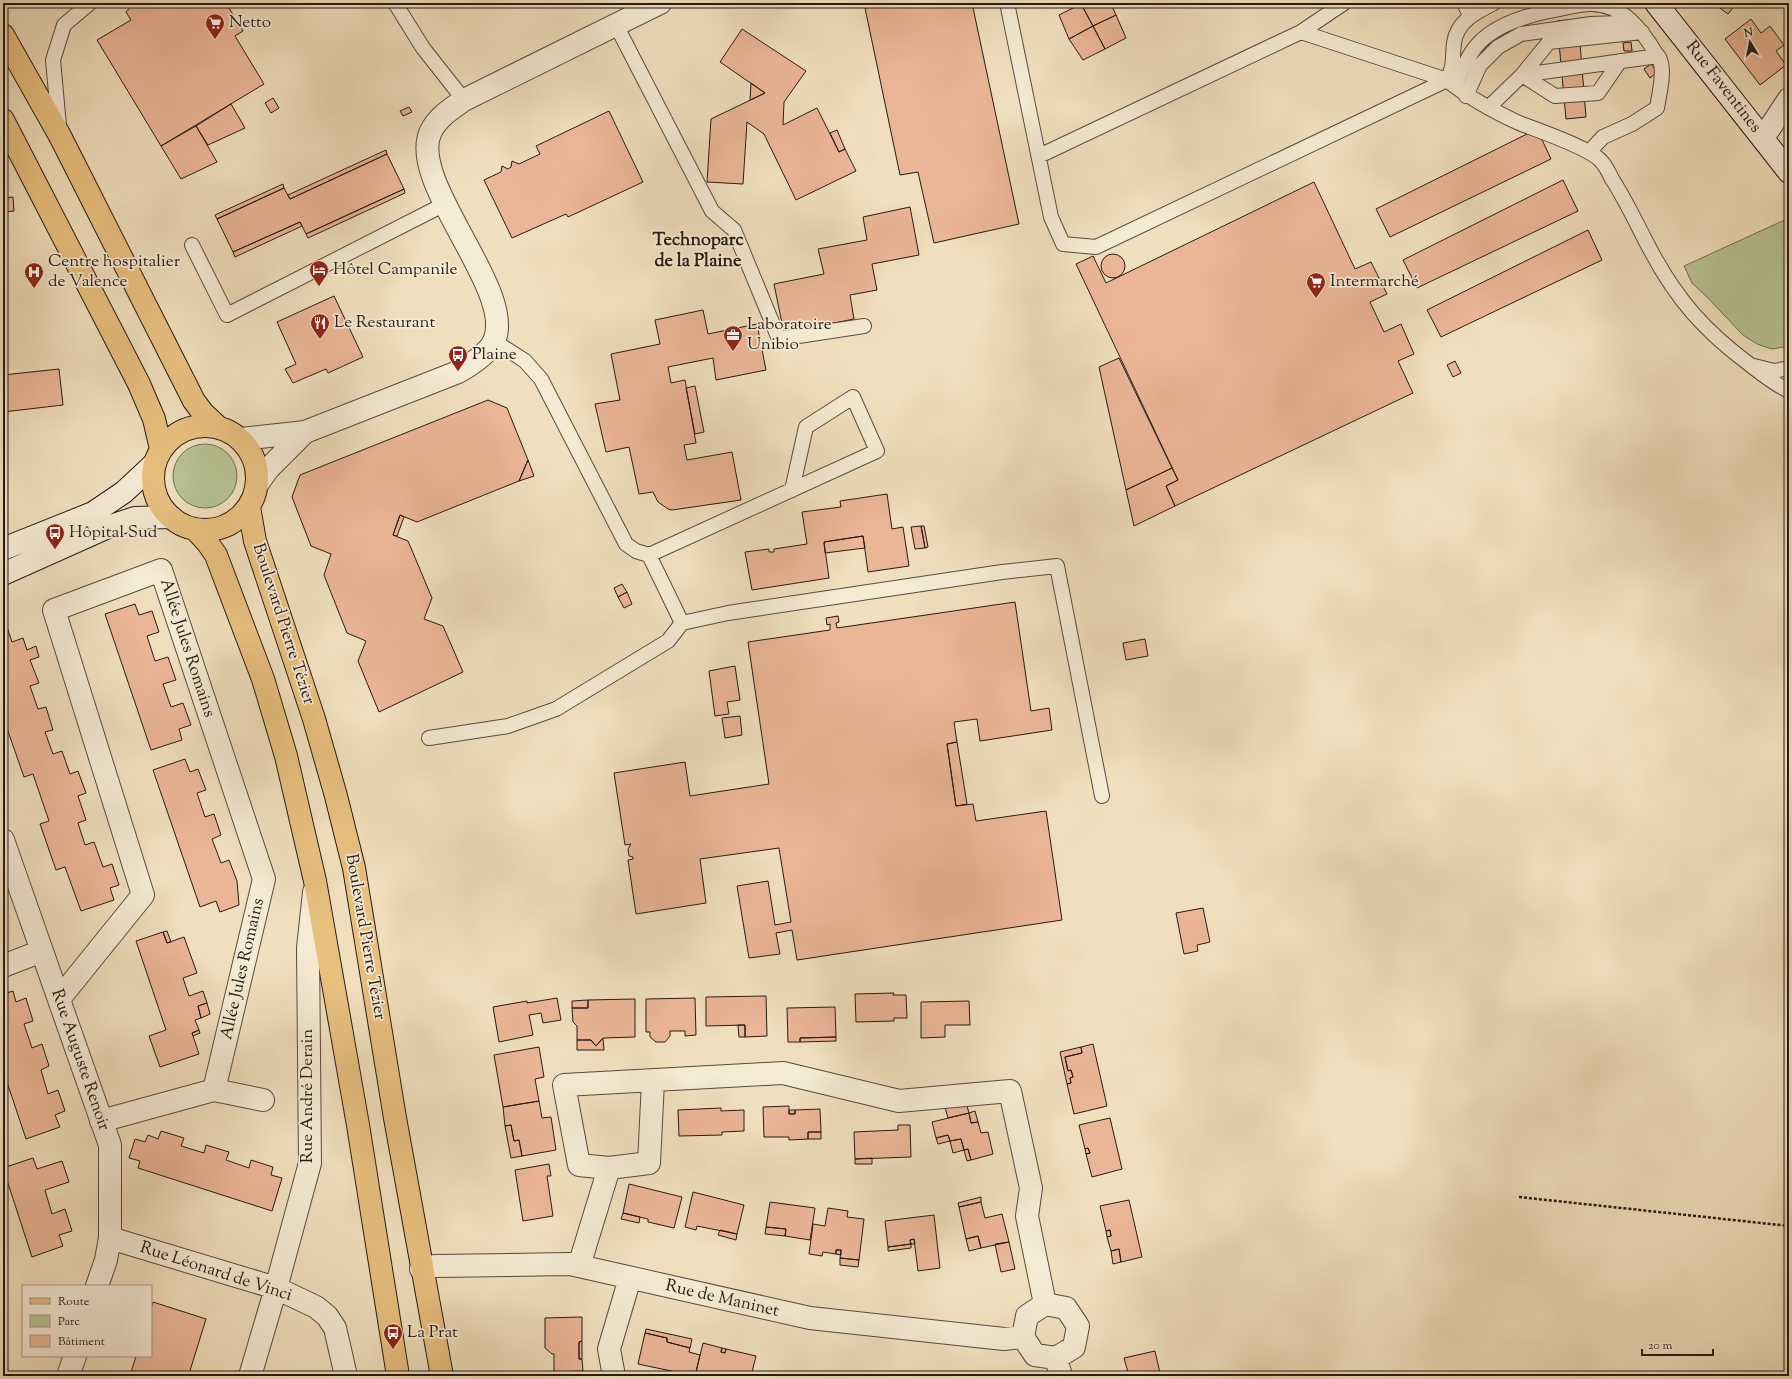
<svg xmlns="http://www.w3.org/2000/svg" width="1792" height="1379" font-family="'Sorts Mill Goudy',serif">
	<rect width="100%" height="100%" fill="#f0dfbd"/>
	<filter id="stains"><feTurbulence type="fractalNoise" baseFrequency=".005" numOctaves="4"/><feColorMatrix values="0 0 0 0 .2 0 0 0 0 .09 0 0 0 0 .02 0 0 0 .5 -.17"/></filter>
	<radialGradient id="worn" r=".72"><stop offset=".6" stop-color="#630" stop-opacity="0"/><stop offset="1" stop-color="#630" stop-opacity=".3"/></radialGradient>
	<path fill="#b7c293" stroke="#6f6e54" d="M1789,218V346L1772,349L1757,344L1743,335L1707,297L1692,283L1684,266Z
		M173 476a32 32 0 1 1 64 0a32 32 0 1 1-64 0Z"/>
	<path fill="#ebb698" stroke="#271a15" d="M226,3L243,31L235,36L264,84L161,146L97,40L131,20L126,12L134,3Z
		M879,3H972L1019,224L934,243L918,172L900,175L865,8L879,6Z
		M1083,3H1108L1109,5L1111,4L1116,15L1093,26L1081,4Z
		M1713,3H1737L1728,14Z
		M1081,4L1093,26L1069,39L1059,15Z
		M1116,15L1126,38L1105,49L1093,26Z
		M1578,19L1586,117L1566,119L1557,21Z
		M1751,19L1761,33L1770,26L1784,45L1776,51L1786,65L1760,85L1725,39Z
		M1093,26L1105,49L1083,60L1069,39Z
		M742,29L806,71L784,102L783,125L817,108L839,152L845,149L856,171L796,200L764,134L747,122L743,184L707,182L711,119L765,93L720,62Z
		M1631,42L1632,51H1624L1623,43Z
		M1651,64L1657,72L1650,78L1644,69Z
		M751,83L765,93L750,100Z
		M273,98L279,108L271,113L265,103Z
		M231,104L245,128L208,145L196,126Z
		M409,107L412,112L403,116L400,111Z
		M609,111L643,182L568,217L566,214L512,238L484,180L501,172L502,166L508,169L511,167L512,161L519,164L540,154L536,146Z
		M196,126L217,162L181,179L161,146Z
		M1537,129L1551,159L1390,237L1376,209Z
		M837,130L845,149L839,152L830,133Z
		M386,150L387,154L290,199L288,195Z
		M387,154L404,189L306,234L300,222L233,252L217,219L284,188L290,199Z
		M1563,180L1578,211L1417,288L1403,260Z
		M1314,182L1355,269L1371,262L1387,294L1370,302L1384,332L1401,324L1414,354L1398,361L1413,393L1175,506L1166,486L1178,480L1076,264L1093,256L1106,283Z
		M283,184L284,188L217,219L215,215Z
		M404,189L405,193L308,238L306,234Z
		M13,197L14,211L5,212L4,198Z
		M910,207L919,255L872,264L877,290L850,295L854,319L784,333L774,284L824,274L818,249L867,240L863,217Z
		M300,222L302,226L235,257L233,252Z
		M1588,230L1602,260L1441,337L1427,310Z
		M1101 266a12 12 0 1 1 24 0a12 12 0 1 1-24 0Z
		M3,293L6,321L3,322Z
		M334,296L363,357L328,373L326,369L293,383L285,369L296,364L277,322Z
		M703,310L708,334L757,324L766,370L716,380L713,358L668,367L671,383L685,380L696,443L684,445L687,460L732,452L741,500L672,510L668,509L658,502L653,492L639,494L629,447L606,452L595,404L620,400L611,354L660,344L655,320Z
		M1119,358L1172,468L1126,490L1099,367Z
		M1455,361L1461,373L1453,377L1447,365Z
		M59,369L63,405L3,412V375Z
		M695,386L704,432L695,434L686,388Z
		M488,400L507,408L528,460L519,481L417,522L400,515L393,535L408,541L432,598L424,619L443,626L463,672L379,712L358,661L366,641L347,633L324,575L331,554L311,546L292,497L300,475Z
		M528,460L534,476L519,481Z
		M1172,468L1178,480L1166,486L1175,506L1134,526L1126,490Z
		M887,494L892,529L903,527L909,566L868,572L863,536L824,542L829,578L752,590L745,552L769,549V552H774V549L807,544L802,512L841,507L840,501Z
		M400,515L404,517L397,536L393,535Z
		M921,526L925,548L915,549L911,527Z
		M921,526H924L928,547L925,548Z
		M863,536L865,548L825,553L824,542Z
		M622,584L627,592L618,597L614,588Z
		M627,592L632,604L624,608L618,597Z
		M1015,602L1031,711L1049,708L1052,730L980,741L977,719L954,722L957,742L947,744L956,806L973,804L976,821L1046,811L1062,920L797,960L792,930L776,933L780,954L749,958L737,886L768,881L775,925L791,922L779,848L700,859L706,903L636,914L628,860L633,859V857L629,856L628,849L631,844L625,845L614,773L685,762L690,796L769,784L748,642L830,630V624L827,625L826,618L838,616L839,622L836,623L837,628Z
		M135,604L139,615L152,611L159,632L147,636L155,661L168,657L176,680L163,684L171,707L183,703L191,725L179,729L182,740L151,750L105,614Z
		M3,615L12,642L23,638L27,650L36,646L39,657L30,660L39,683L30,686L38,709L46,707L53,730L45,732L53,754L62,751L70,774L78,771L86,793L78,796L86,820L78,823L85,845L94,842L103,867L112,864L119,885L110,888L114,900L81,911L65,867L56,870L40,824L49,821L33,774L24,777L3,717Z
		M1145,639L1148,656L1126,660L1123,643Z
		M735,666L740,700L727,702L729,714L715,716L709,671Z
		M740,716L742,735L725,738L722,718Z
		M957,742L967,804L956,806L947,744Z
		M185,759L190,772L198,769L206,790L197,793L205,817L214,814L221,835L212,839L221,863L229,860L237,881L239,905L220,912L216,901L200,907L153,770Z
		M1203,908L1210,942L1197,945L1198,951L1184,954L1176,913Z
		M167,931L171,942L167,943L163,932Z
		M163,932L167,943L184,937L197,973L183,978L189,996L203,991L207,1003L198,1006L201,1018L195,1020L199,1030L192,1033L199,1054L160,1067L149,1036L166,1030L136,941Z
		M13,991L16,1002L26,998L33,1021L24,1024L32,1048L42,1044L49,1066L41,1070L48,1094L58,1090L65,1111L55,1115L60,1127L26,1139L3,1070V994Z
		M894,993L893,995H906L907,1018H894V1021L856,1022L855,994Z
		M766,996L767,1036L745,1037V1025L706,1026V997Z
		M557,998L561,1020L543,1023L541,1013L529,1015L533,1035L499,1042L493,1007L527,1001V1003Z
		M695,998L696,1035L685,1036V1031H670V1036L665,1042H656L650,1037V1032H646V999Z
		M635,999V1037L603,1038L596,1046L591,1040H577V1026L573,1022L572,1008H588V1000Z
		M588,1000V1008H572V1001Z
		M969,1001L970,1025H945V1037L921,1038V1002Z
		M207,1003L210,1014L201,1018L198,1006Z
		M835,1007L836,1037L800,1038V1042H788L787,1008Z
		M738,1025H745V1037H739Z
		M199,1030L200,1033L193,1036L192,1033Z
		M836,1037V1041L800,1042V1038Z
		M603,1038L604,1050H577V1040H591L596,1046Z
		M1093,1044L1107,1106L1074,1114L1067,1084L1071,1083L1070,1078L1073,1077L1071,1070L1068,1071L1065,1057L1082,1053L1081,1047Z
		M539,1047L544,1077L535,1079L539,1101L503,1107L494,1055Z
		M1081,1047L1082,1053L1065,1057L1068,1071L1071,1070L1073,1077L1070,1078L1071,1083L1067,1084L1060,1052Z
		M965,1099L969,1113L948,1118L944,1104Z
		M539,1101L542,1118L551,1117L556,1150L522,1156L519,1140L514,1141L511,1125L505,1126L503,1107Z
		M789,1106V1114H795V1110L820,1109L821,1132H808V1139L789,1140V1137H764L763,1107Z
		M721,1108V1111L744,1110V1131L722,1132V1135L679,1136L678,1110Z
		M789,1110H795V1114H789Z
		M975,1111L978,1122L971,1123L969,1113Z
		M969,1113L971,1123L978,1122L981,1133L988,1132L993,1154L971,1160L968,1149L964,1150L961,1139L950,1141L948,1135L936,1138L932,1122Z
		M1110,1118L1122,1169L1092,1177L1086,1154L1090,1153L1088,1148L1085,1149L1079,1125Z
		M511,1125L514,1141L519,1140L522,1156L511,1158L505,1126Z
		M898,1125H910L911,1157L855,1159L854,1132L898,1130Z
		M161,1131L184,1138L181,1146L204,1153L206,1145L229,1152L226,1160L249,1168L251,1160L273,1167L271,1175L282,1178L272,1211L138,1168L140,1161L129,1158L135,1139L145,1142L148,1135L158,1139Z
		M808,1132H821V1139H808Z
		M948,1135L950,1141L938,1144L936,1138Z
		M961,1139L964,1150L953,1153L950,1141Z
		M1088,1148L1090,1153L1086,1154L1085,1149Z
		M968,1149L971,1160L967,1161L964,1150Z
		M33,1158L37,1169L62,1161L69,1182L45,1190L52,1214L65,1209L72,1231L59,1235L63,1246L32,1257L3,1168Z
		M872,1158V1164H855V1159Z
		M549,1164L551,1176H547L553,1216L523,1221L515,1170Z
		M629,1184L682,1197L674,1228L648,1222V1219L623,1213Z
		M693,1192L744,1205L737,1234L697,1226L696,1230L685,1227Z
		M981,1197V1202L959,1207L958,1203Z
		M1129,1200L1142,1257L1121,1262L1119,1249L1111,1251L1107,1237L1111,1236L1110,1230L1106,1231L1100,1206Z
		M770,1202L815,1208L810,1240L785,1236L786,1229L766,1227Z
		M981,1202L985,1218L1002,1214L1009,1242L981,1248L978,1236L966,1239L959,1207Z
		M828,1208L848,1211L847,1217L864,1219L859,1260L840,1258L841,1250H836V1254L823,1252L822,1256L809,1254L813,1224L825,1226Z
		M623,1213L640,1217L639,1223L621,1219Z
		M934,1215L940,1268L918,1271L914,1239L910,1240L911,1244L888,1247L885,1221Z
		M766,1227L786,1229L785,1236L765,1234Z
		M720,1230L737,1234L736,1240L718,1235Z
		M1110,1230L1111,1236L1107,1237L1106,1231Z
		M978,1236L981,1248L969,1251L966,1239Z
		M914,1239L915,1244H911L910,1240Z
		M1009,1242L1015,1269L1001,1272L995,1244Z
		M911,1244V1248L888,1251V1247Z
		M1119,1249L1121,1262L1113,1264L1111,1251Z
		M836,1250H841V1255L836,1254Z
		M840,1258L859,1260L858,1267L840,1265Z
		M153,1302L206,1319L189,1374L194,1376H146L131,1372L136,1356H151V1309Z
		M582,1317V1341L579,1342V1359H582L583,1371L554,1372V1354H552L545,1348V1318Z
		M646,1329L692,1339L690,1348L667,1342V1338L645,1333Z
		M645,1333L667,1338V1342L690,1348L689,1352L700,1355L695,1376L638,1364Z
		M582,1341V1359H579V1342Z
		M703,1343L722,1348L721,1352L725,1353L726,1349L756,1356L751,1376H695Z
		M722,1348L726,1349L725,1353L721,1352Z
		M1155,1351L1160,1373L1163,1372L1164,1376H1129L1124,1358Z
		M906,1373L923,1376H905Z"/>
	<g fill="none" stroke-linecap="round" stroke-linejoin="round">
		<defs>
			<path id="lane" d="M395,3L423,48L464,100
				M1007,3L1051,217L1063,244L1096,247L1447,80C1469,98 1493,111 1519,123C1537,130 1590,148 1601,161C1606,166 1609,173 1612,179C1627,202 1638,227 1651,251C1677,300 1705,331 1749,364C1762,374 1774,384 1789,391
				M1464,3L1470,15
				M616,25L712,211L734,230L779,339L864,326
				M1301,32L1447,80C1455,65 1452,59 1454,43C1457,21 1476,12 1494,3
				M1522,75L1658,56
				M1522,75L1555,96L1598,93L1620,61
				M1455,86C1462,71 1468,54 1480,42C1498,24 1525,16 1549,11C1562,9 1577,4 1591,4C1623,4 1642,30 1657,55C1658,56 1660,58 1660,60C1665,72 1659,95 1657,108L1632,124L1603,137L1589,152
				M1466,96L1480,65L1498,47L1521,34L1591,24L1618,23L1636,26
				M1489,107L1522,75L1549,42L1642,32
				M59,126L53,60L64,25L90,3
				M1039,156L1301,32L1344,3
				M192,245L227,315L445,204
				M494,341L525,361L541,379L626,544L636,551L649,555L877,451L853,397L806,427L792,490
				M1754,366L1774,371L1789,368
				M649,555L682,623L728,613L1002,572L1057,566L1102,796
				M429,738L508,726L556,709L668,641L682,623"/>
			<path id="street" d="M1763,138L1789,99
				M241,439L305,432L458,372C469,366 489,353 494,341C517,291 406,181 431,131C438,117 451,109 464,100L660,3
				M258,483L268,469L305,432
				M3,840L110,1145V1238L106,1260L97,1286
				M3,966L42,951
				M59,999L143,895L54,610L161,570L264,879L214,1090
				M101,1121L214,1090L263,1100
				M609,1168L579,1165L564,1085L783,1073L899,1101L1010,1091L1031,1188L1027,1216L1045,1304
				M110,1238L276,1288L316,1307L327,1316L335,1328L346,1376
				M579,1266L609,1168L649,1163L653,1081
				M421,1269L435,1266L570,1264L810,1318L1004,1339L1023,1337
				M1045,1304L1066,1308L1078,1326L1074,1347L1056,1358L1035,1355L1023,1337L1027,1316Z
				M1056,1358L1061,1376
				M68,1376L75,1356
				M250,1376L276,1288L310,1163L308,948L314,892
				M614,1376L609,1349L630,1278"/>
			<path id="secondary" d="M1656,3L1789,172
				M3,549L93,513L124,492L154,464
				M3,574L108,527L135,518L171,517"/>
			<path id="primary" d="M3,35L60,136L194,401L203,413L217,426
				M3,120L139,384L154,419L161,449
				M153 478a52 52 0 1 1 104 0a52 52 0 1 1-104 0Z
				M249,507L255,541L314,719L336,796L354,868L395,1118L442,1376
				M195,529L207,542L216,555L263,679L286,756L315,881L358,1125L398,1376"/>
		</defs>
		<use href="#lane" stroke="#594b3f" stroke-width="16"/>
		<use href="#street" stroke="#594b3f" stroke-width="24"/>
		<use href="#secondary" stroke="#271a15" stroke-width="24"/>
		<use href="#primary" stroke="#271a15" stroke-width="24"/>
		<path stroke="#271a15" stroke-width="2.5" stroke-dasharray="3 2" stroke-linecap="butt" d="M1519,1197L1789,1226"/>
		<use href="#lane" stroke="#f5ead4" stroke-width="14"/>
		<use href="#street" stroke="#f5ead4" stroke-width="22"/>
		<use href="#secondary" stroke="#f5ead4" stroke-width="22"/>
		<use href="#primary" stroke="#e8c07e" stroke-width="22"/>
	</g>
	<defs>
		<symbol id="supermarket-pin" viewBox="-11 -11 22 30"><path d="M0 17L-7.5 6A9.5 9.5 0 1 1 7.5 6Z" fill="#8f2418" stroke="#f5ead4"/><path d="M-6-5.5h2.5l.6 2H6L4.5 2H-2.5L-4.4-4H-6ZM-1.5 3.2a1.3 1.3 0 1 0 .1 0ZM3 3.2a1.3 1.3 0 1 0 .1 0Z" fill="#fff"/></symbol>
		<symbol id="hotel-pin" viewBox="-11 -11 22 30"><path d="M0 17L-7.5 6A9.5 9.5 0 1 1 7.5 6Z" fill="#8f2418" stroke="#f5ead4"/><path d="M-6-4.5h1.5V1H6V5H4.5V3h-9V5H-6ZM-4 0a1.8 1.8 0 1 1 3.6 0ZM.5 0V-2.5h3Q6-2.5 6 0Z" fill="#fff"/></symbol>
		<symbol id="hospital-pin" viewBox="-11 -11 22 30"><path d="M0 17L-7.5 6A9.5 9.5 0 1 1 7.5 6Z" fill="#8f2418" stroke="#f5ead4"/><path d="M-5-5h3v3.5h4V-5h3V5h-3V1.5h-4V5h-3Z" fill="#fff"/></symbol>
		<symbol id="restaurant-pin" viewBox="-11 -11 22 30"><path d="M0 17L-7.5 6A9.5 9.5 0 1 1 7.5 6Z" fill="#8f2418" stroke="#f5ead4"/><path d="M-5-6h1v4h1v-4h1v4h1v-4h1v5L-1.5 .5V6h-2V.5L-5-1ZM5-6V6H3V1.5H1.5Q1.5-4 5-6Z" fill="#fff"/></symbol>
		<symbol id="office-pin" viewBox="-11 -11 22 30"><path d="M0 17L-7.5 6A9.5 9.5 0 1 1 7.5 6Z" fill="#8f2418" stroke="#f5ead4"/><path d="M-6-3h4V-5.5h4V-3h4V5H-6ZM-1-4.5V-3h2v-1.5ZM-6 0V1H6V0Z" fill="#fff"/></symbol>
		<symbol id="bus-pin" viewBox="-11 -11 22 30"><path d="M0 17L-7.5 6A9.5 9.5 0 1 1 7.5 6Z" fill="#8f2418" stroke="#f5ead4"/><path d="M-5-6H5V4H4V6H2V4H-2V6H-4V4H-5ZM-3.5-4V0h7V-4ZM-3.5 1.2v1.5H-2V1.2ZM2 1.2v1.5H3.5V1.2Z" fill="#fff"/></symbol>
	</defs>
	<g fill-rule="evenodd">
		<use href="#supermarket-pin" x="204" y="12" width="22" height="30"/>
		<use href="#hotel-pin" x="308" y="259" width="22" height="30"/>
		<use href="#hospital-pin" x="23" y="261" width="22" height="30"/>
		<use href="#supermarket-pin" x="1305" y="271" width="22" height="30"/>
		<use href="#restaurant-pin" x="309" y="312" width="22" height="30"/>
		<use href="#office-pin" x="722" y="324" width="22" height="30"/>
		<use href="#bus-pin" x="447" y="344" width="22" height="30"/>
		<use href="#bus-pin" x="44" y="522" width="22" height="30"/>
		<use href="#bus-pin" x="382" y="1322" width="22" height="30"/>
	</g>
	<g text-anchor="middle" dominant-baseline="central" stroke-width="3.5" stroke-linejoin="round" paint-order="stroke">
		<g font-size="17" fill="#271a15" stroke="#f5ead4" text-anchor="start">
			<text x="229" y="23">Netto</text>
			<text x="48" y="262">Centre hospitalier<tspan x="48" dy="20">de Valence</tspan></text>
			<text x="333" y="270">Hôtel Campanile</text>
			<text x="1330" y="282">Intermarché</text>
			<text x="334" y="323">Le Restaurant</text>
			<text x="747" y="325">Laboratoire<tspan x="747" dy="20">Unibio</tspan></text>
			<text x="472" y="355">Plaine</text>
			<text x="69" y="533">Hôpital Sud</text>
			<text x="407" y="1333">La Prat</text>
		</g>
		<g font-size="17" fill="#271a15" stroke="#f5ead4">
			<text transform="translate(1723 87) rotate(52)">Rue Faventines</text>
			<text transform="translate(283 624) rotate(72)">Boulevard Pierre Tézier</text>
			<text transform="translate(187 648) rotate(72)">Allée Jules Romains</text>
			<text transform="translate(365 937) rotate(80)">Boulevard Pierre Tézier</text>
			<text transform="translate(243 969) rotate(-77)">Allée Jules Romains</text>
			<text transform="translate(80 1060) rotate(71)">Rue Auguste Renoir</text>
			<text transform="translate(308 1096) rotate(-90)">Rue André Derain</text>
			<text transform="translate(216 1272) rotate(18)">Rue Léonard de Vinci</text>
			<text transform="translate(722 1299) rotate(13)">Rue de Maninet</text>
		</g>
		<g font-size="18" font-weight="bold" fill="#271a15" stroke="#f5ead4">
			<text x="698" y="241">Technoparc<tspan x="698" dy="21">de la Plaine</tspan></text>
		</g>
	</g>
	<rect width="1792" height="1379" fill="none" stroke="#f0dfbd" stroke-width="16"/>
	<rect x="4" y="4" width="1784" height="1371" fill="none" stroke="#271a15" stroke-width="2"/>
	<rect x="8" y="8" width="1776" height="1363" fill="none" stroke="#271a15"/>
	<rect x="22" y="1285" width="130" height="72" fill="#f5ead4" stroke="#a39788"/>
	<rect x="30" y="1298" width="20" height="6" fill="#e8c07e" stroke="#a39788"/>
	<text x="58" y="1305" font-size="12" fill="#271a15">Route</text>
	<rect x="30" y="1315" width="20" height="12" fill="#b7c293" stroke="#a39788"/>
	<text x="58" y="1325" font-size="12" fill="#271a15">Parc</text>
	<rect x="30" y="1335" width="20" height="12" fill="#ebb698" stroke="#a39788"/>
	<text x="58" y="1345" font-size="12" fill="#271a15">Bâtiment</text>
	<g transform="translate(1750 42) rotate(350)" stroke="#f5ead4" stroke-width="3" paint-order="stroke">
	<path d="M0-3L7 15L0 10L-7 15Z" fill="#271a15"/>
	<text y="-6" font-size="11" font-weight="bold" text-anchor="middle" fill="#271a15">N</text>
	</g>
	<path d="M1642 1349v6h71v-6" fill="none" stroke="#271a15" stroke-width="2"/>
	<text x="1648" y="1349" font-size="12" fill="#271a15" stroke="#f5ead4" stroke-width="3" paint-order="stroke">20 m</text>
	<rect width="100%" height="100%" filter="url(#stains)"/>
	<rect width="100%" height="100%" fill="url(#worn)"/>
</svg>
